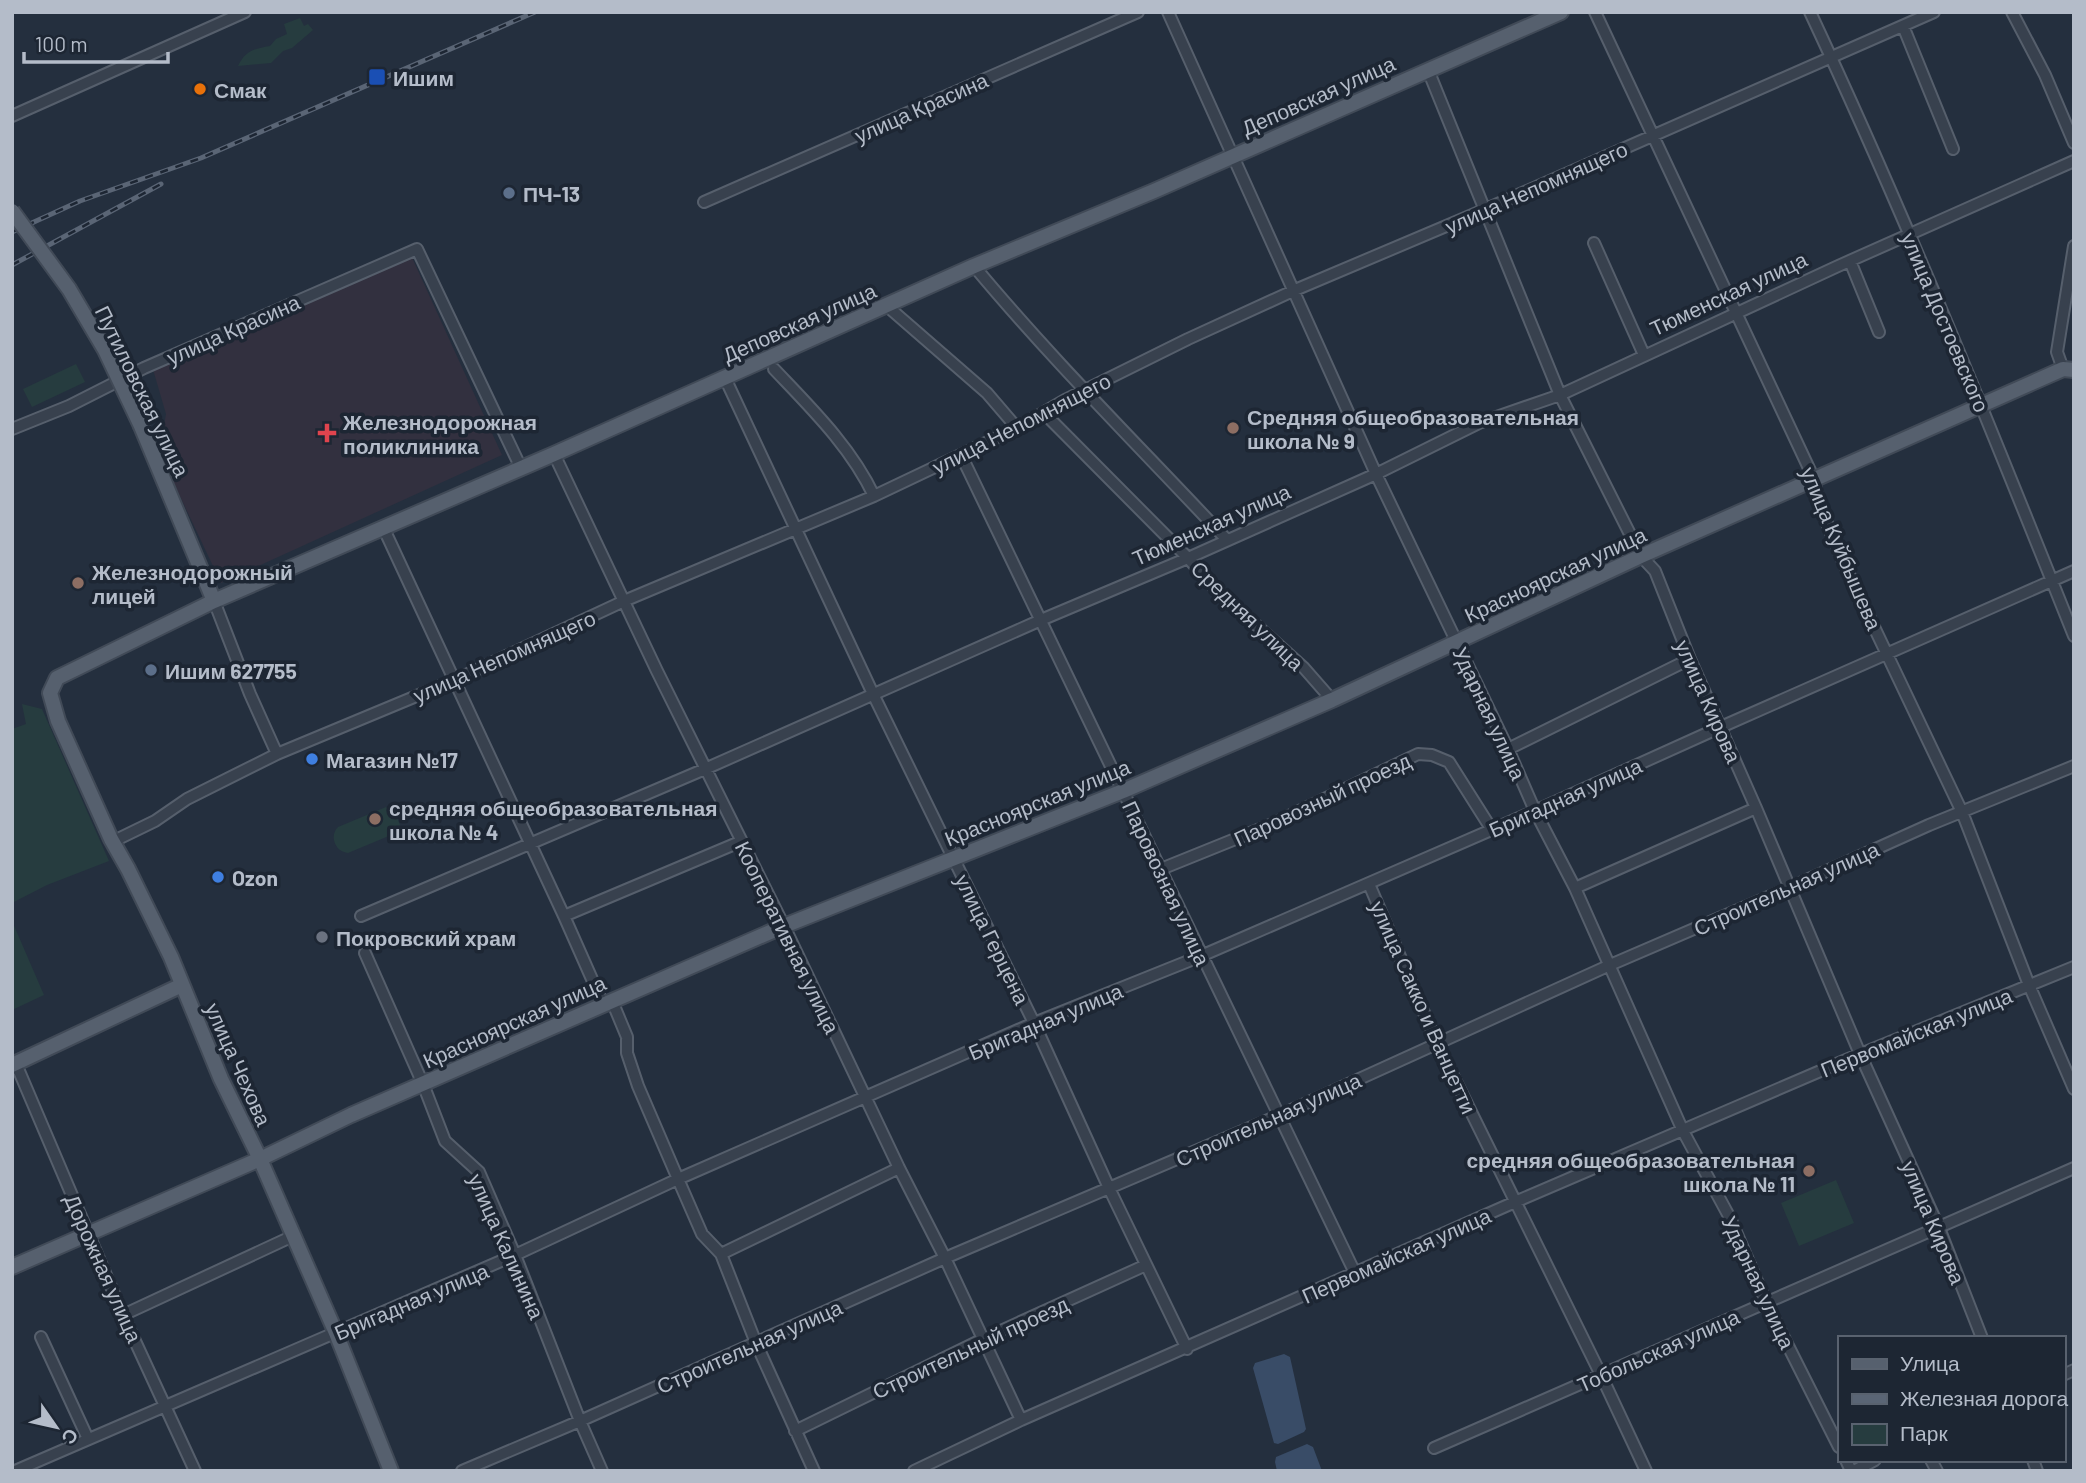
<svg xmlns="http://www.w3.org/2000/svg" width="2086" height="1483" font-family="Barlow,sans-serif">
	<rect width="100%" height="100%" fill="#242f3e"/>
	<path fill="#32303f" d="M409,251L502,455L221,583L159,452L166,414L152,366Z"/>
	<path fill="#263c3f" d="M300,18L304,26L308,24L313,30L292,48L283,51L271,63L238,66C246,50 254,49 270,46L276,39L287,34L284,24Z
		M76,364L85,382L32,407L23,389Z
		M22,704L42,709L109,861L47,885L12,903V729L26,724Z
		M386,807L396,814L400,825L396,833L348,853C335,852 329,836 338,827Z
		M12,921L44,995L12,1010Z
		M1836,1180L1854,1223L1799,1246L1781,1203Z"/>
	<path fill="#394c67" d="M1284,1354L1290,1357L1306,1429L1304,1432L1278,1444L1274,1443L1253,1368L1255,1363Z
		M1307,1444L1313,1447L1322,1471H1277L1275,1462L1276,1457Z"/>
	<g fill="none" stroke-linecap="round" stroke-linejoin="round">
		<defs>
			<path id="minor" d="M1168,12L1376,474L1508,749L1535,811L1575,888L1683,1131L1730,1218L1766,1302L1839,1447
				M1595,12L1814,479L1818,502L1845,566L1962,812L2029,985L2074,1089
				M1810,12C1906,217 1990,426 2074,636
				M2012,12L2045,75L2074,143
				M1903,26L1953,149
				M1428,70L1560,395L1641,556L1655,571L1690,659L1756,808L1860,1054L1939,1228L1982,1338
				M12,116L245,12
				M704,202L1138,12
				M1594,243L1644,355
				M1850,261L1879,332
				M974,266C1053,361 1142,449 1227,540
				M887,306L987,393L1017,428
				M774,369C811,408 851,447 874,496
				M2063,369L2057,352L2074,246
				M725,378L874,696L1034,1023L1109,1188L1187,1349
				M1044,413L1188,558L1213,586L1304,668L1332,700
				M12,429L69,406L144,368L417,249L521,468
				M554,454L657,671L784,926L899,1168L945,1258L1021,1420
				M961,455L1355,1273
				M383,527L564,916L603,1004
				M214,601L250,694L277,754
				M1508,749L1690,659
				M111,839H118L155,821L187,799L277,754L455,680L624,601L874,496L1017,428L1065,400L1188,339L1295,290L1484,210L1934,12
				M1161,869L1270,825L1418,754L1432,755L1449,762L1492,830
				M1369,884L1437,1043L1601,1375L1646,1471
				M1575,888L1756,808
				M361,916L705,769L1041,620L1188,558L1376,474L1479,423L1560,395L1836,267L2074,161
				M564,916L742,841
				M365,953L423,1084L445,1141L479,1172L515,1255L580,1421L602,1471
				M612,1001L627,1037V1053L638,1086L678,1179L702,1234L721,1254L756,1343L814,1471
				M16,1064L123,1315L195,1471
				M721,1254L899,1168
				M123,1315L293,1236
				M41,1337L88,1439
				M2063,1375L2074,1370
				M795,1431L983,1339L1146,1265
				M1434,1448L2074,1168
				M1846,1460L1851,1471
				M1931,1460L1937,1471
				M2033,1460L2037,1471
				M15,1471L515,1255L678,1179L1034,1023L1201,956L1535,811L1721,727L2074,571
				M462,1471L580,1421L945,1258L1280,1115L1610,965L1789,888L1929,825L2074,766
				M914,1471L1021,1420L1515,1202L1846,1060L2074,967
				M1854,1471L1875,1460"/>
			<path id="major" d="M141,426L214,601
				M12,1065L182,985
				M12,1267L260,1159L351,1115L784,926L1123,791L1332,700L1641,556L2063,369L2074,370
				M391,1471L336,1333L260,1159L221,1079L171,957L128,869L111,839L58,721L50,693L57,678L214,601L554,454L974,266L1154,191L1561,12"/>
		</defs>
		<use href="#minor" stroke="#565f6c" stroke-width="14"/>
		<use href="#major" stroke="#414a57" stroke-width="18"/>
		<use href="#minor" stroke="#38414e" stroke-width="10"/>
		<use href="#major" stroke="#56606e" stroke-width="14"/>
		<defs>
			<path id="rail" d="M12,232L80,201L201,158L535,12
				M12,265L161,184"/>
		</defs>
		<use href="#rail" stroke="#5a6575" stroke-width="5"/>
		<use href="#rail" stroke="#1d2633" stroke-width="2.5" stroke-dasharray="8" stroke-linecap="butt"/>
		<defs>
			<path id="major-bridge" d="M12,211L69,289L105,350L141,426"/>
		</defs>
		<use href="#major-bridge" stroke="#414a57" stroke-width="18" stroke-linecap="butt"/>
		<use href="#major-bridge" stroke="#56606e" stroke-width="14"/>
	</g>
	<rect fill="#1a4fb4" stroke="#1d2633" stroke-width="2.5" x="368" y="68" width="18" height="18" rx="3.5"/>
	<circle fill="#e8710a" stroke="#1d2633" stroke-width="2.5" cx="200" cy="89" r="7"/>
	<g fill="#5c6f8a" stroke="#1d2633" stroke-width="2.5">
		<circle cx="509" cy="193" r="7"/>
		<circle cx="151" cy="670" r="7"/>
	</g>
	<g fill="#8d6e63" stroke="#1d2633" stroke-width="2.5">
		<circle cx="1233" cy="428" r="7"/>
		<circle cx="78" cy="583" r="7"/>
		<circle cx="375" cy="819" r="7"/>
		<circle cx="1809" cy="1171" r="7"/>
	</g>
	<path fill="#e0444e" stroke="#1d2633" stroke-width="2.5" d="M323.5 422.5h7v7h7v7h-7v7h-7v-7h-7v-7h7z"/>
	<g fill="#3f7fe0" stroke="#1d2633" stroke-width="2.5">
		<circle cx="312" cy="759" r="7"/>
		<circle cx="218" cy="877" r="7"/>
	</g>
	<circle fill="#6b7280" stroke="#1d2633" stroke-width="2.5" cx="322" cy="937" r="7"/>
	<g text-anchor="middle" dominant-baseline="central" stroke-width="7" stroke-linejoin="round" paint-order="stroke">
		<g font-size="21" font-weight="bold" fill="#b4bcc9" stroke="#1d2633" text-anchor="start">
			<text x="393" y="77">Ишим</text>
			<text x="214" y="89">Смак</text>
			<text x="523" y="193">ПЧ-13</text>
			<text x="1247" y="416">Средняя общеобразовательная<tspan x="1247" dy="24">школа № 9</tspan></text>
			<text x="343" y="421">Железнодорожная<tspan x="343" dy="24">поликлиника</tspan></text>
			<text x="92" y="571">Железнодорожный<tspan x="92" dy="24">лицей</tspan></text>
			<text x="165" y="670">Ишим 627755</text>
			<text x="326" y="759">Магазин №17</text>
			<text x="389" y="807">средняя общеобразовательная<tspan x="389" dy="24">школа № 4</tspan></text>
			<text x="232" y="877">Ozon</text>
			<text x="336" y="937">Покровский храм</text>
			<text x="1795" y="1159" text-anchor="end">средняя общеобразовательная<tspan x="1795" dy="24">школа № 11</tspan></text>
		</g>
		<g font-size="21" fill="#b4bcc9" stroke="#1d2633">
			<text transform="translate(1318 95) rotate(-24)">Деповская улица</text>
			<text transform="translate(921 107) rotate(-24)">улица Красина</text>
			<text transform="translate(1536 187) rotate(-24)">улица Непомнящего</text>
			<text transform="translate(1728 293) rotate(-25)">Тюменская улица</text>
			<text transform="translate(799 322) rotate(-24)">Деповская улица</text>
			<text transform="translate(1946 322) rotate(67)">улица Достоевского</text>
			<text transform="translate(233 329) rotate(-24)">улица Красина</text>
			<text transform="translate(143 391) rotate(64)">Путиловская улица</text>
			<text transform="translate(1021 423) rotate(-27)">улица Непомнящего</text>
			<text transform="translate(1211 524) rotate(-24)">Тюменская улица</text>
			<text transform="translate(1842 548) rotate(67)">улица Куйбышева</text>
			<text transform="translate(1555 574) rotate(-25)">Красноярская улица</text>
			<text transform="translate(1248 615) rotate(44)">Средняя улица</text>
			<text transform="translate(504 656) rotate(-24)">улица Непомнящего</text>
			<text transform="translate(1709 701) rotate(66)">улица Кирова</text>
			<text transform="translate(1490 713) rotate(65)">Ударная улица</text>
			<text transform="translate(1565 797) rotate(-24)">Бригадная улица</text>
			<text transform="translate(1322 799) rotate(-25)">Паровозный проезд</text>
			<text transform="translate(1037 802) rotate(-22)">Красноярская улица</text>
			<text transform="translate(1167 883) rotate(65)">Паровозная улица</text>
			<text transform="translate(1786 888) rotate(-24)">Строительная улица</text>
			<text transform="translate(788 937) rotate(64)">Кооперативная улица</text>
			<text transform="translate(993 939) rotate(64)">улица Герцена</text>
			<text transform="translate(1424 1007) rotate(66)">улица Сакко и Ванцетти</text>
			<text transform="translate(514 1021) rotate(-24)">Красноярская улица</text>
			<text transform="translate(1045 1021) rotate(-23)">Бригадная улица</text>
			<text transform="translate(1916 1032) rotate(-22)">Первомайская улица</text>
			<text transform="translate(239 1064) rotate(66)">улица Чехова</text>
			<text transform="translate(1268 1119) rotate(-24)">Строительная улица</text>
			<text transform="translate(1934 1222) rotate(67)">улица Кирова</text>
			<text transform="translate(507 1246) rotate(66)">улица Калинина</text>
			<text transform="translate(1396 1255) rotate(-24)">Первомайская улица</text>
			<text transform="translate(104 1268) rotate(66)">Дорожная улица</text>
			<text transform="translate(1759 1282) rotate(65)">Ударная улица</text>
			<text transform="translate(411 1301) rotate(-23)">Бригадная улица</text>
			<text transform="translate(749 1346) rotate(-24)">Строительная улица</text>
			<text transform="translate(970 1347) rotate(-25)">Строительный проезд</text>
			<text transform="translate(1658 1350) rotate(-24)">Тобольская улица</text>
		</g>
	</g>
	<rect width="2086" height="1483" fill="none" stroke="#b4bcc9" stroke-width="28"/>
	<rect x="1838" y="1336" width="228" height="126" fill="#1d2633" stroke="#59626f" stroke-width="2"/>
	<rect x="1852" y="1359" width="35" height="10" fill="#56606e" stroke="#59626f" stroke-width="2"/>
	<text x="1900" y="1371" font-size="21" fill="#b4bcc9">Улица</text>
	<rect x="1852" y="1394" width="35" height="10" fill="#5a6575" stroke="#59626f" stroke-width="2"/>
	<text x="1900" y="1406" font-size="21" fill="#b4bcc9">Железная дорога</text>
	<rect x="1852" y="1424" width="35" height="21" fill="#263c3f" stroke="#59626f" stroke-width="2"/>
	<text x="1900" y="1441" font-size="21" fill="#b4bcc9">Парк</text>
	<g transform="translate(56 1427) rotate(124)" stroke="#1d2633" stroke-width="5" paint-order="stroke">
	<path d="M0-5L12 26L0 18L-12 26Z" fill="#b4bcc9"/>
	<text y="-10" font-size="19" font-weight="bold" text-anchor="middle" fill="#b4bcc9">С</text>
	</g>
	<path d="M24 52v10h144v-10" fill="none" stroke="#b4bcc9" stroke-width="3.5"/>
	<text x="35" y="52" font-size="21" fill="#b4bcc9" stroke="#1d2633" stroke-width="5" paint-order="stroke">100 m</text>
</svg>
